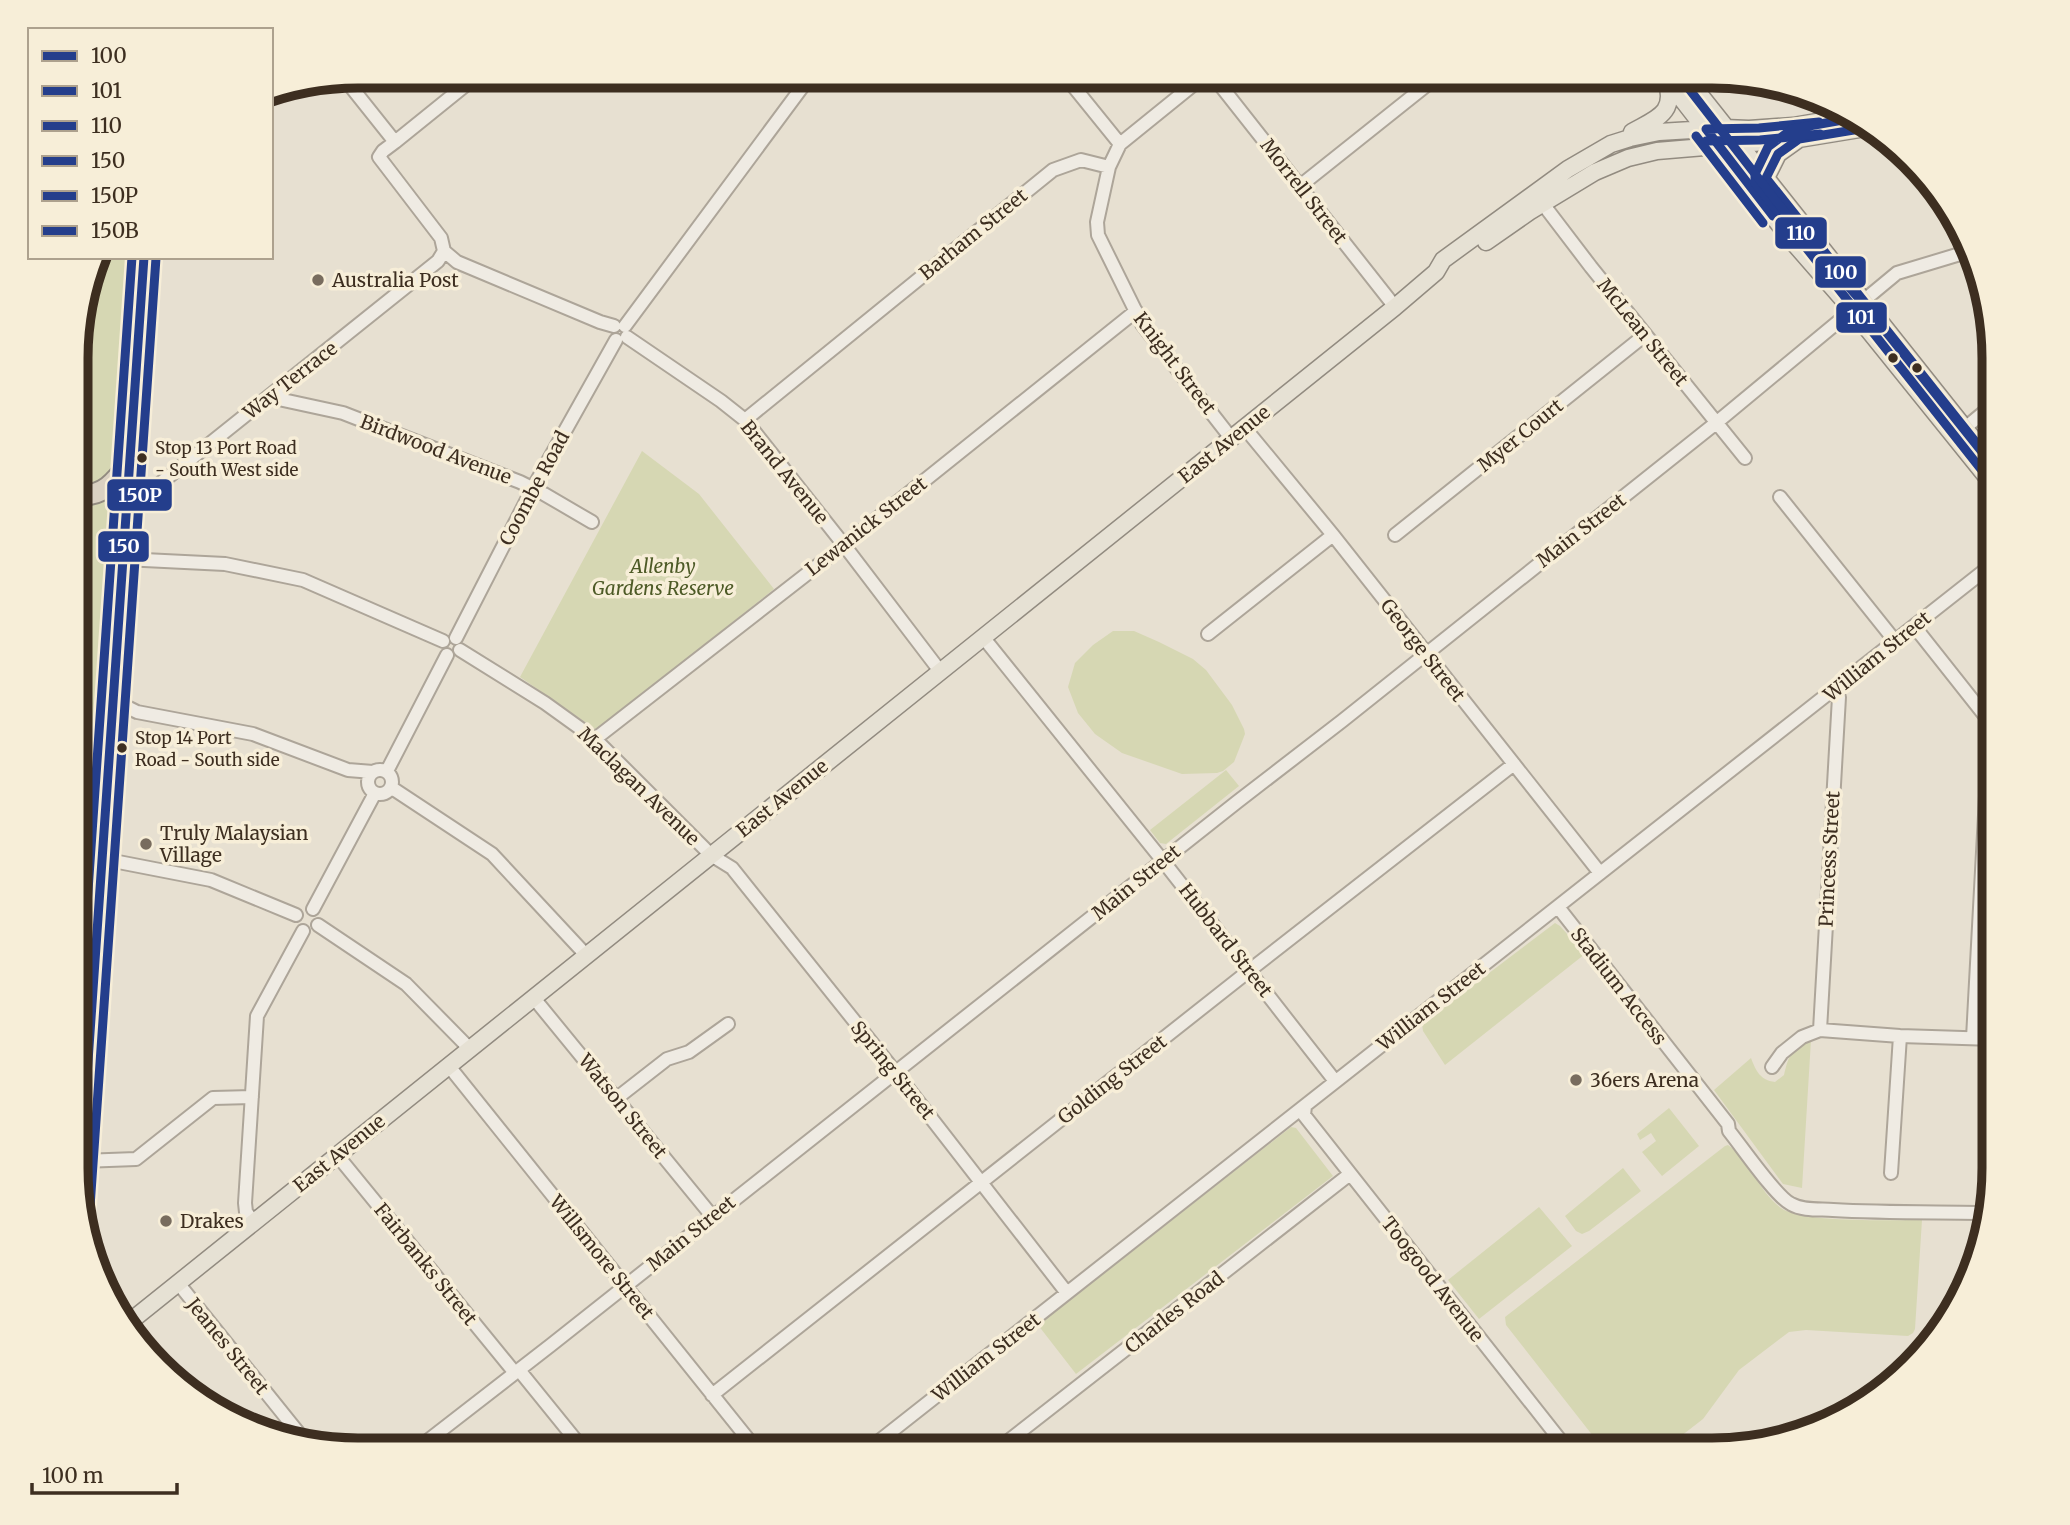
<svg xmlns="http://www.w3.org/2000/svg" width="2070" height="1525" font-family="Merriweather,serif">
	<rect width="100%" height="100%" fill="#e7e0d1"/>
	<path fill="#d6d7b3" d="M102,257H132V303L126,447L114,479L78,488V321L96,262Z
		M642,451L699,494L774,589L598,731L520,677Z
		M117,487L99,720L95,745L78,776V505H87Z
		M1113,631H1134L1159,642L1193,659L1206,670L1232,705L1244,729L1245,734L1234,762L1223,771L1217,773L1182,774L1122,753L1095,734L1078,713L1068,687L1075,663L1093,645Z
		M100,766L94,853L91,852L78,830V794Z
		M1226,770L1239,786L1166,844L1160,843L1150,830Z
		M78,858L81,868L78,1065Z
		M1555,923L1560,926L1585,954L1445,1065L1423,1031L1422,1024Z
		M1811,1040L1802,1188L1783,1184L1714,1090L1751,1058C1756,1071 1760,1080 1775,1082L1784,1075C1789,1054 1791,1050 1811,1040Z
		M1669,1108L1699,1146L1662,1176L1642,1152L1656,1141L1651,1133L1640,1140L1637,1134Z
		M1291,1127L1296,1128L1333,1176L1076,1374L1038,1325Z
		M1728,1145C1750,1161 1759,1192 1781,1208C1801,1223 1894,1220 1922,1220L1915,1329L1913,1333L1908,1336L1806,1330L1789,1332L1739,1370L1703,1419L1663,1450H1604L1506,1325L1505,1317L1725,1146Z
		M1623,1168L1641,1191L1589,1231L1582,1234L1576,1231L1565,1216Z
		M1539,1207L1572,1246L1479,1319L1448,1280Z"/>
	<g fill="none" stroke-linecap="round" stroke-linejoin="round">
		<defs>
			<path id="minor" d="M1065,76L1120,144
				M1213,76L1395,307
				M344,78L395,142L383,151L379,157L441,238L444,251L457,262L600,322L614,326
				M395,142L478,75
				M1109,167L1097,222L1098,235L1142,324L1231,438
				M1300,186L1438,76
				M1543,204L1591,267L1745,458
				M625,326L803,86L817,75
				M627,337L721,401L745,420L844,545L940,671
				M275,392L283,400L343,413L520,482L544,494L592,522
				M745,420L1053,170L1081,160L1109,167L1120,144L1204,76
				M1244,427L1333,535L1600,873
				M1965,428L1994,404
				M128,493L142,494L152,490L438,261L444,251
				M1780,497L1895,641
				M1395,535L1645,335
				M124,559L225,564L303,580L443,641
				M1914,626L1990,722L1994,721
				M1208,634L1333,535
				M983,637L1167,866L1335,1081
				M456,638L533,488L616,340
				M460,650L545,703L595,739L711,855L732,868L900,1078L1067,1293
				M114,708H129L137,712L253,734L348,770L373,772
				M595,739L844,545L1136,311
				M368 782a12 12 0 1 1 24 0a12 12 0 1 1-24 0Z
				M387,771L447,655
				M392,788L492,854L586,955
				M103,859L211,880L296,915
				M1558,907L1728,1124L1729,1131C1742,1147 1776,1197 1791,1204C1803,1211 1820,1209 1833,1210C1885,1213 1937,1212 1989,1213
				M313,909L375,793
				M318,925L406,984L469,1048
				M533,997L712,1216
				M1820,1030L1839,697L1834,691
				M1973,1038L1990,722
				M448,1065L756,1449
				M1772,1067L1782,1053L1802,1037L1820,1030L1900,1036L1994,1039
				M617,1098L667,1059L689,1052L728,1024
				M1305,1106L1304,1115L1568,1450
				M337,1155L515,1373
				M82,1161L136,1159L213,1098L252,1097
				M1891,1173L1900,1036
				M254,1222L246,1212L245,1203L257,1016L303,931
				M178,1283L305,1441
				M519,1370L583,1449
				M712,1395L1250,970L1514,764
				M417,1449L551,1345L1237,802L1342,721L1716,423L1897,273L1970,251
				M869,1449L1994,563
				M998,1449L1350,1174"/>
			<path id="major" d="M1664,76L1792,241L1853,311L1994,486
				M1685,76L1994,465
				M1632,132C1657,118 1677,113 1666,80
				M1766,178L1778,154L1799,139
				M1486,242L1529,212L1595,172L1628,158L1657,151L1799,139L1872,127
				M127,1324L1395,307L1436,272L1443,260L1568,169L1611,144L1630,138L1659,132L1725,128L1749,129L1793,126L1852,116"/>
			<path id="highway" d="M78,495C103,497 115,482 129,463
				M78,782L91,763L101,739L112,726
				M78,846L88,868V895
				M78,1206L144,257"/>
		</defs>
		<use href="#minor" stroke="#ada599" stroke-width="16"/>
		<use href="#major" stroke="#928b80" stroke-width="19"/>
		<use href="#highway" stroke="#928b80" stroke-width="23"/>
		<use href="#minor" stroke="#efebe3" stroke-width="12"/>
		<use href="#major" stroke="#e6e1d4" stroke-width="16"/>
		<use href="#highway" stroke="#dad1c2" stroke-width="19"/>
		<defs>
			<path id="bus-1" d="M1872,127L1799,139L1778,154L1766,178L1994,465
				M1706,129L1773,216
				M1706,129L1759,128L1819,122"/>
			<path id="bus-2" d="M1854,118L1792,129L1768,147L1755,174V183L1984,473
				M1696,136L1763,223
				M1706,141L1760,140L1820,134"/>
			<path id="bus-3" d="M1679,76L1801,233L1863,303L1994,467"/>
			<path id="bus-4" d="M78,1205L144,257"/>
			<path id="bus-5" d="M90,1207L156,258"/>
			<path id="bus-6" d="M78,1035L132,257"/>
		</defs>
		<use href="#bus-1" stroke="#f7eed8" stroke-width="14"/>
		<use href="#bus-2" stroke="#f7eed8" stroke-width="14"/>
		<use href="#bus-3" stroke="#f7eed8" stroke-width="14"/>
		<use href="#bus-4" stroke="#f7eed8" stroke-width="14"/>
		<use href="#bus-5" stroke="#f7eed8" stroke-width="14"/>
		<use href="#bus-6" stroke="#f7eed8" stroke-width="14"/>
		<use href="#bus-1" stroke="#243e8c" stroke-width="9"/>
		<use href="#bus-2" stroke="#243e8c" stroke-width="9"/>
		<use href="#bus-3" stroke="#243e8c" stroke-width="9"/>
		<use href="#bus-4" stroke="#243e8c" stroke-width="9"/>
		<use href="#bus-5" stroke="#243e8c" stroke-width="9"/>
		<use href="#bus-6" stroke="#243e8c" stroke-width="9"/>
	</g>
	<g fill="#786c5e" stroke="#f7eed8" stroke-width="2.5">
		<circle cx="318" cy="280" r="7"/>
		<circle cx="146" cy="844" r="7"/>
		<circle cx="1576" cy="1080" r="7"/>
		<circle cx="166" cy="1221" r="7"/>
	</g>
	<g fill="#3d2e20" stroke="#f7eed8" stroke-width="2.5">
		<circle cx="1893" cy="358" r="6"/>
		<circle cx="1917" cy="368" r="6"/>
		<circle cx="142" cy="458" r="6"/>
		<circle cx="122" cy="748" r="6"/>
	</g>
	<g text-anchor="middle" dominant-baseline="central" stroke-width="7" stroke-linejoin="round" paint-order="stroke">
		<g font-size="17" fill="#3d2e20" stroke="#f7eed8" text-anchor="start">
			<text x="155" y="448">Stop 13 Port Road<tspan x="155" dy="22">- South West side</tspan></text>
			<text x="135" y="738">Stop 14 Port<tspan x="135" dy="22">Road - South side</tspan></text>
		</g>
		<g font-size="19" fill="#3d2e20" stroke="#f7eed8">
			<text transform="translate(1304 191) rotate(52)">Morrell Street</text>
			<text transform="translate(973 234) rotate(-39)">Barham Street</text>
			<text transform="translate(1643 332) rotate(51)">McLean Street</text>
			<text transform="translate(1175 363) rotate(53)">Knight Street</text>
			<text transform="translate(290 380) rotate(-38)">Way Terrace</text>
			<text transform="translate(1520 435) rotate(-39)">Myer Court</text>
			<text transform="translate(1224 444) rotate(-39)">East Avenue</text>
			<text transform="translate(436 449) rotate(21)">Birdwood Avenue</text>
			<text transform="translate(785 472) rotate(51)">Brand Avenue</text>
			<text transform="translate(534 488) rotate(-62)">Coombe Road</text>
			<text transform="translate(866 526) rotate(-38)">Lewanick Street</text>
			<text transform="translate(1581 530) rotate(-38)">Main Street</text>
			<text transform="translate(1423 650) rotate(52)">George Street</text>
			<text transform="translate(1877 656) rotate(-39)">William Street</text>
			<text transform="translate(639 786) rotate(44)">Maclagan Avenue</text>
			<text transform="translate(782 798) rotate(-39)">East Avenue</text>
			<text transform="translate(1829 859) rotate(-87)">Princess Street</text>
			<text transform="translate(1136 882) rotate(-39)">Main Street</text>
			<text transform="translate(1226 940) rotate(52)">Hubbard Street</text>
			<text transform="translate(1619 986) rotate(52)">Stadium Access</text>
			<text transform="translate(1431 1006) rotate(-38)">William Street</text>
			<text transform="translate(893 1070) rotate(51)">Spring Street</text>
			<text transform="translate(1112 1079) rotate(-38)">Golding Street</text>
			<text transform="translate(623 1106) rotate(51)">Watson Street</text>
			<text transform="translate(339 1153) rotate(-39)">East Avenue</text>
			<text transform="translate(691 1233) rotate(-39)">Main Street</text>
			<text transform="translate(602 1257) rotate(51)">Willsmore Street</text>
			<text transform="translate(426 1264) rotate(51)">Fairbanks Street</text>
			<text transform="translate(1433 1279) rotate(52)">Toogood Avenue</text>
			<text transform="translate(1174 1312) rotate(-38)">Charles Road</text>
			<text transform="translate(228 1346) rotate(51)">Jeanes Street</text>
			<text transform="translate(986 1357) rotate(-38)">William Street</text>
		</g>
		<g font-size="19" fill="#3d2e20" stroke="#f7eed8" text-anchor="start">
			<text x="332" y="280">Australia Post</text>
			<text x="160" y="833">Truly Malaysian<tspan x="160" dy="22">Village</tspan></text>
			<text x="1590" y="1080">36ers Arena</text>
			<text x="180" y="1221">Drakes</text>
		</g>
		<g font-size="19" font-style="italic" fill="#4d5a26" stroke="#f7eed8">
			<text x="663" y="566">Allenby<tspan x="663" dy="22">Gardens Reserve</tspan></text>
		</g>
	</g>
	<path d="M0 0H2070V1525H0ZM358 88H1712A270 270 0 0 1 1982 358V1168A270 270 0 0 1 1712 1438H358A270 270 0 0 1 88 1168V358A270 270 0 0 1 358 88Z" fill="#f7eed8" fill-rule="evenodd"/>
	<path fill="none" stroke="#3d2e20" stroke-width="9" d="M358 88H1712A270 270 0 0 1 1982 358V1168A270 270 0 0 1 1712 1438H358A270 270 0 0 1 88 1168V358A270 270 0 0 1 358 88Z"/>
	<g stroke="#f7eed8" stroke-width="2.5">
		<rect x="1774" y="216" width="54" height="34" rx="7" fill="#243e8c"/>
		<rect x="1814" y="255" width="53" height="34" rx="7" fill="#243e8c"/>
		<rect x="1835" y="301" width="53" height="33" rx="7" fill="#243e8c"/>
		<rect x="106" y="478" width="67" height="34" rx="7" fill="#243e8c"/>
		<rect x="97" y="530" width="53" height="33" rx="7" fill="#243e8c"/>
	</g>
	<g font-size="19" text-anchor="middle" font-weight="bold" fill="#fff">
		<text x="1801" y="240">110</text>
		<text x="1841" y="279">100</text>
		<text x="1861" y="324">101</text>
		<text x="140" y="502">150P</text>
		<text x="124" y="553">150</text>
	</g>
	<rect x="28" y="28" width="245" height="231" fill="#f7eed8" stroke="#ada18e" stroke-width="2"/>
	<rect x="42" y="51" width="35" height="10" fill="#243e8c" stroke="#ada18e" stroke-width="2"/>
	<text x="91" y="63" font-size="21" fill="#3d2e20">100</text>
	<rect x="42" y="86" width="35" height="10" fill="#243e8c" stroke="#ada18e" stroke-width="2"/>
	<text x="91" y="98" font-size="21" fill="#3d2e20">101</text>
	<rect x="42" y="121" width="35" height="10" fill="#243e8c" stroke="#ada18e" stroke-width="2"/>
	<text x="91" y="133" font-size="21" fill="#3d2e20">110</text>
	<rect x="42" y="156" width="35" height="10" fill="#243e8c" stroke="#ada18e" stroke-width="2"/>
	<text x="91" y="168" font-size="21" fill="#3d2e20">150</text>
	<rect x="42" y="191" width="35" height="10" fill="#243e8c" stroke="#ada18e" stroke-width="2"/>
	<text x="91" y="203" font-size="21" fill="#3d2e20">150P</text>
	<rect x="42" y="226" width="35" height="10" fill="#243e8c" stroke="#ada18e" stroke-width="2"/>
	<text x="91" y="238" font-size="21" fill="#3d2e20">150B</text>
	<path d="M32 1483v10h145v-10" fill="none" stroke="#3d2e20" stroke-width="3.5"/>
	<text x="42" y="1483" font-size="21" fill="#3d2e20" stroke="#f7eed8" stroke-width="5" paint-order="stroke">100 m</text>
</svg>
